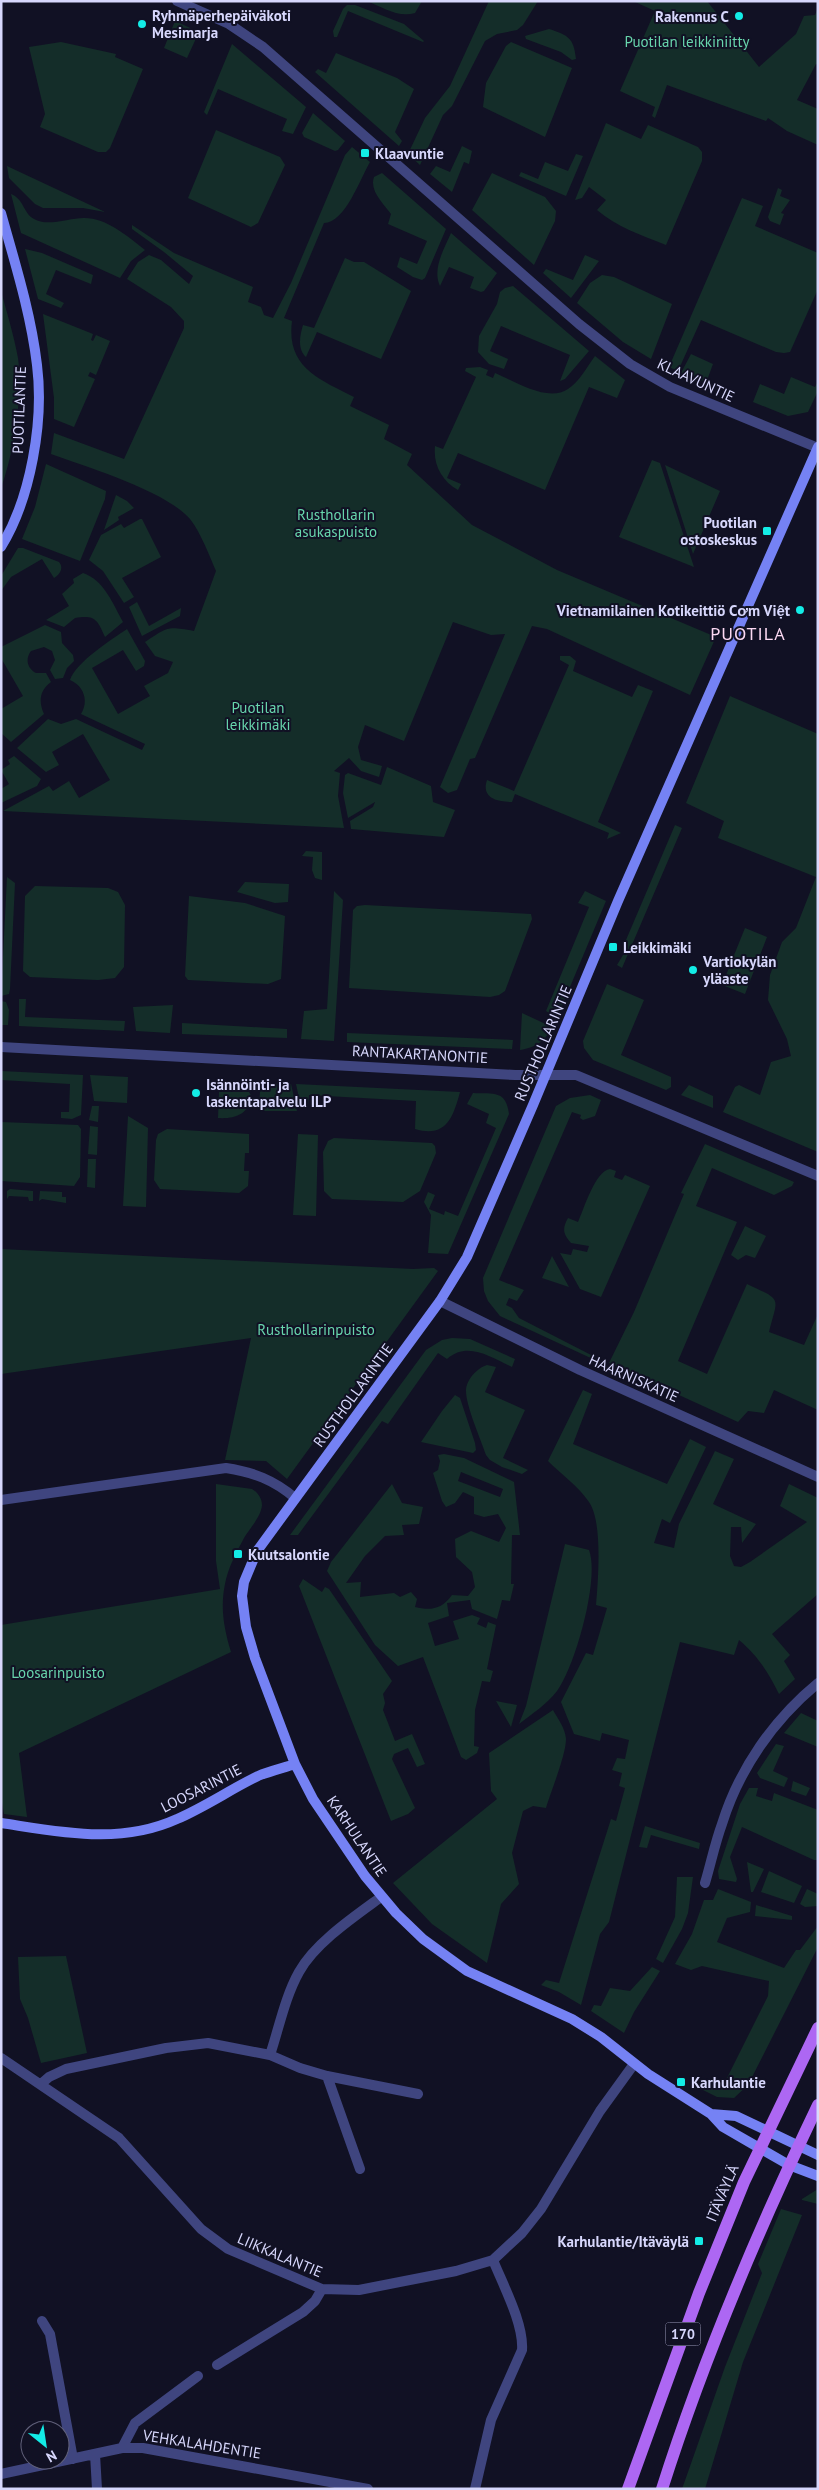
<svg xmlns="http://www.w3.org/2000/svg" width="819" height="2490" font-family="'PT Sans',sans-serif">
	<rect width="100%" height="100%" fill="#111124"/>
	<path fill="#142d29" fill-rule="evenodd" d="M367,1H422L415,13C398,18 382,7 367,1Z
		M489,1H538L523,25L517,30L497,34L485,41L452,106L443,115L420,165L408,154L425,118L450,86Z
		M633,1H707L759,67L796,34L804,16L815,15L818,8V65L816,64L797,100L818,109V145L787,131L768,118L766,121L667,85L655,118L652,116L655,107L620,91L655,11Z
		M347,5H355L404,24L424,41L423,42L348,11L337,37H334L333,31L343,9Z
		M175,21L199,32L187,58L164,48Z
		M549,29C568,35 574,38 576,59L572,60L561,52L526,39L525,36Z
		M61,42L116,54L115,57L143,69L110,148L106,152H98L40,127L45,114L29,47Z
		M511,42L572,68L545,137L483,107L486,83L506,46Z
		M232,44L306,107L293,134L282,131L287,119L218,89L207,115L204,112Z
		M336,53L397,78L414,89L395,132L402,141L399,146L315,72L318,69L326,73Z
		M313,113L345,141L338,150L335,151L304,137L302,133Z
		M606,123L641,139L648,125L698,147L702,152V161L666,245C641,235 617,227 597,210L606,200L589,187L582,198L575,200Z
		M216,130L280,157L285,165L258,223L251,227L188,198Z
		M462,146L472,151L469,164L464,162L452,192L430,174L436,166L450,172Z
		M352,147L370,162C360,179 345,223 324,223L284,318L292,321C286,367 319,379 354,397L350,406L389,425L384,439L412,454L407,465L472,525L557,570L716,637L690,695L547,629L532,626L475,758L470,759L457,790L448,793L440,787L505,634L491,635L453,622L404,741L365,725L358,747L361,760L382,766L379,777L361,771L349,758L334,771L340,773L338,796L344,828L3,811L49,786L53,791L69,781L79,798L110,780L83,734L52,752L59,765L46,772L17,748L48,719L61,724L76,719L142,750L145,744L81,714C89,701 84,686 70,680C76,662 111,640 127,629L145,661L144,666L136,671L123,650L92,668L118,714L150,696L144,686L168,673L173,662L155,656L145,642C168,627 166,626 194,631L216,571C209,555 201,533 190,519C166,491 87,467 51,454L54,433L124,459L184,328V321L171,307L127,279L138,262L149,255L161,260L189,284L193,276L164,252L132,229V225L174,253L253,287L248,302L261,307L264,315L273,318L291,283L345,155Z
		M576,154L583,156L566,196L519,176L521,172L538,179L545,162L568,171Z
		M7,166L105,212L83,208H43L35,204L9,178Z
		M382,173L446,229L425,278L422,280L413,277L397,267L400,257L417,264L427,241L388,224L391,214C384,204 369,191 374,177Z
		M492,173L545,197L556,211L555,221L534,265L472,210Z
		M778,188L782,190L780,196L790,200L781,213L784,214L780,225L770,221L768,217Z
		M11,194C24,199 23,213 34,219C47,227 69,218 84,218C107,218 127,236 145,250L131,261L120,278L21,233Z
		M742,198L763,206L755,226L818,253V289L790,352L784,353L776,352L701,320L678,371L669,367Z
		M451,233L497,273L484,291L481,292L470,288L474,277L449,267L440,286C432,269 444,249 451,233Z
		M25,249L42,253L93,275L91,284L56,270L46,294L64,303L61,308L38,299Z
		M585,255L599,261L571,298L543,273L546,269L573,280Z
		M345,258L354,262H364L411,291L381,359L317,332L306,357C297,349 300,335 303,325L314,328Z
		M602,275L614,277L672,304L651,359L623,342L577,303L590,283Z
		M513,286L589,351L565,379L560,381L570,355L501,326L490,351L508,359L504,369L489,364L478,352L479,336L497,304L500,292L505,288Z
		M1,291C7,313 14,336 18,358C23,395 14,453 1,488Z
		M43,314L93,334L91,340L93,341L96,335L110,341L96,375L90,372L88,376L95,379L74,427L54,419V398Z
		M691,354L713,364L706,383L681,373Z
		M595,356L625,380L617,398L589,387L545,490L458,453L447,478L461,484L458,490C442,481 433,465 435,446L443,449L476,377L465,371L466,368L480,367L488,370L486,375L493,378L495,373C514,381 548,403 568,389C579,382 587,367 595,356Z
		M791,377L815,387L818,381V391L808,412L788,416L753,402L760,384L784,394Z
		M652,460L660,463L694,567L619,537Z
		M46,464L106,491L105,499L80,561L22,539L35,507Z
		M665,465L720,491L693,554Z
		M116,495L127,501L134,508L118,517L119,520L104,530Z
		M140,519H142L161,557L122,578L134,597L124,603L103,571L89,560L101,535L121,524L124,528Z
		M18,548H23L59,562C64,568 60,574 54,578L42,559L11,577L1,591V576Z
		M83,573C104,580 113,604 123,622L105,637C97,619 95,615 75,618L64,627L46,620L69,606L62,594L74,583L73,579Z
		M137,602L149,626L181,608L180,616L142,636L129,607Z
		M45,625L61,632L62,643L73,655L74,661L67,668L63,678L55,679L50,670L55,660L52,651L44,647L31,651C25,659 27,668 36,673H46L51,682C40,690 38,701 44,714L11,742L1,733V709L23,696L1,658V647Z
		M560,656H570L576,661L573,671L632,697L638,685L653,691L598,822L621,833L607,839L609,833L515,794L512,802C497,802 481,798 487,780L514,791L569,665L560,660Z
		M730,696L818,734V1152L723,1112L735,1087L739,1085L760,1095L771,1062L791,1056L787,1039L768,1000L770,975L782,942L796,928L816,877L718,838L724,821L686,803Z
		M14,756L41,779L37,786L1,803V789L9,784L1,770L10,764L8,760Z
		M387,767L431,786L433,802L455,810L444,837L351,829L350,821L373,807L375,802L348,818L343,793L345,775L348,773L381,785Z
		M675,825L682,828L622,968L617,965L626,950V940Z
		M306,851L322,852V880L315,878L312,870L313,857L302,856Z
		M7,877L15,883L10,989L9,994L1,996Z
		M245,882L289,884L288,902L275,903L237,892Z
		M35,886L108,888L118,892L125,905L124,967L115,978L98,980L30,977L23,971L25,896Z
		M334,891L343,900L334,1041L301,1039L304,1011L327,1009Z
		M585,891L606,901L557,1018L546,1011L589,907L578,903Z
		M189,896L245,903L285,916L281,979L268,984L188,980L185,976Z
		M365,905L531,914L532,919L505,991L499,995L490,997L349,988L353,910L357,906Z
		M745,928L767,937L745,994L722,985Z
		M607,984L644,1000L621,1055L671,1077V1087L666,1090L593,1060L584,1048L583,1041Z
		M19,999H26L25,1017L125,1021L124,1031L19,1026Z
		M1,1001L6,1002L9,1010L8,1025H1Z
		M173,1005L170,1033L136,1031L133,1007Z
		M522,1013L552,1027C544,1042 537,1047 520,1050Z
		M182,1023L287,1029V1038L182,1034Z
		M347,1033L513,1040L512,1049L347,1042Z
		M1,1071L83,1075L81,1115L72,1119L61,1118V1112H69L70,1084L1,1080Z
		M90,1075L128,1077L127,1103L94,1101Z
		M262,1083L291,1084L297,1111H259L260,1091Z
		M296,1084L460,1092C453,1118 446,1138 415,1129L416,1101L309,1095L308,1104L300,1103Z
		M689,1085L713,1096V1108L681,1095Z
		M219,1092H249L252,1097C248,1115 234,1119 218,1118Z
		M473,1093C494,1094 506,1090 509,1114L448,1254L428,1253L431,1215L424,1202L428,1192L435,1195L429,1209L444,1215L445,1211L458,1216L496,1128L486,1123L489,1114L467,1104Z
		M590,1095L601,1100L595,1116L583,1120L580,1118L581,1115L572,1112L499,1280L524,1290L517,1301L509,1298L506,1305L512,1308L519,1318L595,1357V1360L500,1316L488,1301L484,1291L483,1278L556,1106L570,1098Z
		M92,1106H99L98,1122L89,1120Z
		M128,1116L148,1128L146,1207L123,1206Z
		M1,1122L78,1125L81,1129L80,1177L74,1186L1,1181Z
		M90,1126L98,1127L97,1155L88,1154Z
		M167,1129L249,1134V1153H245L244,1171H249L248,1186L239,1193L160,1189L154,1180L156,1140L158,1134Z
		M298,1134L318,1135L316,1216L293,1215Z
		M334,1138L432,1143L435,1146L436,1153L420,1191L403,1202L332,1199L324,1191L323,1152L328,1141Z
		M705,1144L794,1182L792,1186L774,1195L712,1168L696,1206L737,1222L678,1361L707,1374L747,1284C783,1301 778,1296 769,1332L804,1345L818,1314V1410L774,1390L764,1413L748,1411L738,1422L609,1363L634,1312L684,1194L681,1193Z
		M88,1159H96L95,1188L87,1187Z
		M610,1169L616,1171L614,1177L622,1180L625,1175L650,1186L601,1297L580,1289L560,1253L571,1255L573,1249L587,1252L589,1246L571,1243C563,1234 562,1229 568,1218L578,1222C584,1209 595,1171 610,1169Z
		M10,1189L33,1191V1201H29L28,1197L9,1196L7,1199V1191Z
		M40,1191L62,1192V1197H66V1203L42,1199L39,1201Z
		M745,1226L766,1236L755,1258L746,1255L738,1260L731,1255Z
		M1,1249L413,1269L434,1268L438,1271L287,1479L266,1461L225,1460L251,1338L1,1374Z
		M552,1256L569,1287L542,1278Z
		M452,1338L470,1339L515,1359L512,1367C490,1357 468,1341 447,1359L438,1353L388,1424L382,1421L298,1535H290L426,1350L442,1340Z
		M487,1365L496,1367L485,1392L525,1410L503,1458L528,1470L522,1474L502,1467L490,1460L486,1455C481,1440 466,1406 466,1391C466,1380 477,1368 487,1365Z
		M583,1390L592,1394L573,1444L667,1484L690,1439L706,1447L670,1523L662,1519L654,1543L674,1548L679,1524L715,1451L734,1459L713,1504L756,1524L742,1543L741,1527H731L730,1556L734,1566L741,1567L750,1562L807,1522L780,1506L789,1484L818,1498V1594L772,1634L790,1655L784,1661L795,1679L779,1694C768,1672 758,1656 739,1640L734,1655L680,1642L609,1922L600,1934L581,2005L559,1992L541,1985L546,1980L559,1983L611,1819L616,1821L625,1788L619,1786L622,1773L612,1770L617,1758L625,1759L629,1740L602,1733L600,1741L574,1734L561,1702L586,1653L593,1655L607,1608L596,1605C598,1581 603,1522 589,1502C579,1487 561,1474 548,1461Z
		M455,1395L460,1398L475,1443L476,1450L473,1453L421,1442L442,1411Z
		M444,1454L464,1458L514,1482L520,1535H512L511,1584H514L510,1601L502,1600L497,1619L472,1609L470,1600L447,1603L449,1616L428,1623L435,1646L459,1639L453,1621L472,1615L480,1618L477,1624L486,1628L488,1622L496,1625L487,1669L493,1671L490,1682L482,1681L475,1710L474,1746L479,1747L477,1753L466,1760L461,1757L423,1657L398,1666L375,1645L327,1571L331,1562L392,1484L402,1503L423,1507L419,1524L402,1525L404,1535L385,1536L365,1556L346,1583L361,1582L360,1597L394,1593L400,1597L411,1592L417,1599L415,1607C431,1611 442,1609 452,1595L468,1596L475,1587L472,1572L456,1557L455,1539L471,1531L499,1542L506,1528L498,1514L484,1517L474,1514V1497L463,1492L455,1503L446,1507L442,1501L433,1473L438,1470L440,1461L438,1455ZM461,1472L503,1489L500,1497L458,1481Z
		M216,1484L252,1489C257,1492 262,1498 262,1505C261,1517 250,1528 244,1538C236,1553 228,1568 225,1584C220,1608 224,1629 231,1652L19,1753L27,1817L4,1814L1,1797V1625L220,1589L216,1561Z
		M565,1544L589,1550C600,1578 575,1667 557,1691C547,1704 532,1714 519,1724L526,1706Z
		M303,1579L322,1592L325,1587L329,1589L392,1681L383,1694L385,1703L383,1710L395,1741L412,1734L425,1764L417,1767L408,1748L394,1754L392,1759L415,1808L408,1814L391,1821L299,1586Z
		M496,1701L517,1705L511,1727Z
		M553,1710C558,1719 565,1728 566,1739C566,1755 551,1791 546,1808L533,1806L523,1811L512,1853L519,1884L501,1904L487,1963L432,1924L393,1883L497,1799L491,1791L489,1753Z
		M801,1713L818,1721V1747L784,1733Z
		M776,1744L784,1746L773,1771L788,1778L784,1787L760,1778L757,1773Z
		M793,1781L810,1788L806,1796L791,1791Z
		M749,1788H758L756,1796L772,1801L774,1793L818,1810V1860H814L742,1827L730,1857L737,1879L736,1882L719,1879L718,1871L740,1804Z
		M645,1826L700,1843L699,1849L651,1835L647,1848L639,1847Z
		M747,1862L764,1869L753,1892H751Z
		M769,1871L802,1886L794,1903L761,1892Z
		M677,1877H693L688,1913L682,1929L663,1963L656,1959L675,1917Z
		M718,1889L751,1902L750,1912L727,1918L717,1942L784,1968L796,1950H800L818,1926V1947L748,2085L734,2098L717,2097L699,2088L704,2079L723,2086L768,1996L769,1981L702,1966L691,1970L675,1964L692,1934L704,1900H713Z
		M807,1889L818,1894V1906L805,1907L800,1904Z
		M756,1905L792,1916V1920L755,1916Z
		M66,1956L87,2053L41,2063L28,2018L20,1999L18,1957Z
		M652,1967L660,1971L634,2012L624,2033L591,2011L594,2005L601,2006L610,1988L630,1991Z
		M818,2189V2204L802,2200V2199Z
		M781,2209L802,2215L743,2362L705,2489H682L725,2367L762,2273L758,2264Z"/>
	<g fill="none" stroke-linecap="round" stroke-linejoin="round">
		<path stroke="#3f457f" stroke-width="10" d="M177,1L229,24L263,47L579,324L630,364L670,387L818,448
			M1,1047L515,1075H576L818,1176
			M440,1301L580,1370L818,1477
			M1,1500L226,1468C253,1472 274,1480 295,1498
			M705,1883C711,1863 715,1843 722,1824C739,1769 774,1719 818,1683
			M270,2055C279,2028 285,1997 299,1972C315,1943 355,1916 381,1897
			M1,2058L119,2138L201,2229L228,2249L322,2289L359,2290L456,2271L493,2260L522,2233L541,2209L600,2111L634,2064
			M327,2076L360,2169
			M41,2084L49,2077L66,2069L166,2048L208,2043L270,2055L300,2068L327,2076L418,2094
			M42,2321L50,2334L73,2459
			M217,2365L303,2312L315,2301L322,2289
			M122,2448L135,2423L198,2376
			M95,2454L97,2489
			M1,2474L122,2448H143L368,2489
			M475,2489L491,2420L522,2350C524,2324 503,2285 493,2260"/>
		<path stroke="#7582f4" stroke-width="10" d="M1,213C15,263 31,314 37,365C44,421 31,498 1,547
			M818,447L618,901L533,1105L467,1257L440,1301L257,1551L244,1582L242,1596L246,1627L255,1658L295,1764L313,1799L365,1876L396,1913L423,1939L467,1971L572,2019L601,2037L648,2074L711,2114L723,2127L789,2165L818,2176
			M1,1823C61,1832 120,1845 177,1819C205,1807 231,1789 258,1776C270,1771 283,1768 295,1764
			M711,2114L736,2116L818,2155"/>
		<path stroke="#ad67f3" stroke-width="12" d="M628,2489L699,2293L744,2182L818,2028
			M662,2489C704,2357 758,2230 818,2105"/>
	</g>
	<g fill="#13ece6" stroke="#111124" stroke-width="2">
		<circle cx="739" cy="16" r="5"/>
		<circle cx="142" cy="24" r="5"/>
		<rect x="360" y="148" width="10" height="10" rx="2.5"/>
		<rect x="762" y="526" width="10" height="10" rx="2.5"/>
		<circle cx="800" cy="610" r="5"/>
		<rect x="608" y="942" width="10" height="10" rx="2.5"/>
		<circle cx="693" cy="970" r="5"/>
		<circle cx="196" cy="1093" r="5"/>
		<rect x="233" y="1549" width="10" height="10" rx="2.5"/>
		<rect x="676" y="2077" width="10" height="10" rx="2.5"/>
		<rect x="694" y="2236" width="10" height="10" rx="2.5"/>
	</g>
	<g text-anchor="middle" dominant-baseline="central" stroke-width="4" stroke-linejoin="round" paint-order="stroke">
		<rect fill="#111124" stroke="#9c9cbb" stroke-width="1" x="665.5" y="2322.5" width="35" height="23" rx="4"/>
		<g font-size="14" font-weight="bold" fill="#d7d7fc">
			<text x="683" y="2334">170</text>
		</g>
		<g font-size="15" font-weight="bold" fill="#d7d7fc" stroke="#111124" text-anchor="start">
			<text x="152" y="15">Ryhmäperhepäiväkoti<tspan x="152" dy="17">Mesimarja</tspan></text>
			<text x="729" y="16" text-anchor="end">Rakennus C</text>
			<text x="375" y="153">Klaavuntie</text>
			<text x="757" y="522" text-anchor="end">Puotilan<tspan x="757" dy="17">ostoskeskus</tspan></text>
			<text x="790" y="610" text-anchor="end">Vietnamilainen Kotikeittiö Cơm Việt</text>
			<text x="623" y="947">Leikkimäki</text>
			<text x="703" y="961">Vartiokylän<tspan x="703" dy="17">yläaste</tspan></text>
			<text x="206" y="1084">Isännöinti- ja<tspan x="206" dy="17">laskentapalvelu ILP</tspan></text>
			<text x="248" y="1554">Kuutsalontie</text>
			<text x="691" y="2082">Karhulantie</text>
			<text x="689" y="2241" text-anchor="end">Karhulantie/Itäväylä</text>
		</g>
		<g font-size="15" fill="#68d6ad" stroke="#111124">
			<text x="687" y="41">Puotilan leikkiniitty</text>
			<text x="336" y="514">Rusthollarin<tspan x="336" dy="17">asukaspuisto</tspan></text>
			<text x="258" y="707">Puotilan<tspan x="258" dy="17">leikkimäki</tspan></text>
			<text x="316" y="1329">Rusthollarinpuisto</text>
			<text x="58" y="1672">Loosarinpuisto</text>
		</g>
		<g font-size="15" fill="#d7d7fc" stroke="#111124">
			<text transform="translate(696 380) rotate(25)">KLAAVUNTIE</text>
			<text transform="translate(19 410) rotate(-88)">PUOTILANTIE</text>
			<text transform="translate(543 1043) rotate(-67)">RUSTHOLLARINTIE</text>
			<text transform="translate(420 1054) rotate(3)">RANTAKARTANONTIE</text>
			<text transform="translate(634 1378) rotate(24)">HAARNISKATIE</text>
			<text transform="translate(353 1395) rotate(-54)">RUSTHOLLARINTIE</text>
			<text transform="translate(201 1788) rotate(-27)">LOOSARINTIE</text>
			<text transform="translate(357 1836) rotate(56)">KARHULANTIE</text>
			<text transform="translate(722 2193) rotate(-67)">ITÄVÄYLÄ</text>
			<text transform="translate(280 2255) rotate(23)">LIIKKALANTIE</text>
			<text transform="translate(202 2444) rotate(9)">VEHKALAHDENTIE</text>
		</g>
		<g font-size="18" letter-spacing="1" fill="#fcd9f3" stroke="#111124">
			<text x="748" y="633">PUOTILA</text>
		</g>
	</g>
	<rect width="819" height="2490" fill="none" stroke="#d7d7fc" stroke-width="5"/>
	<g transform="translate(45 2445) rotate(150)"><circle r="24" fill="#111124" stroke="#60607a"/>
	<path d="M0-4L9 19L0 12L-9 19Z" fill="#13ece6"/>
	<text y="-8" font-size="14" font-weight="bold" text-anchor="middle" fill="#d7d7fc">N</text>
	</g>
</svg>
